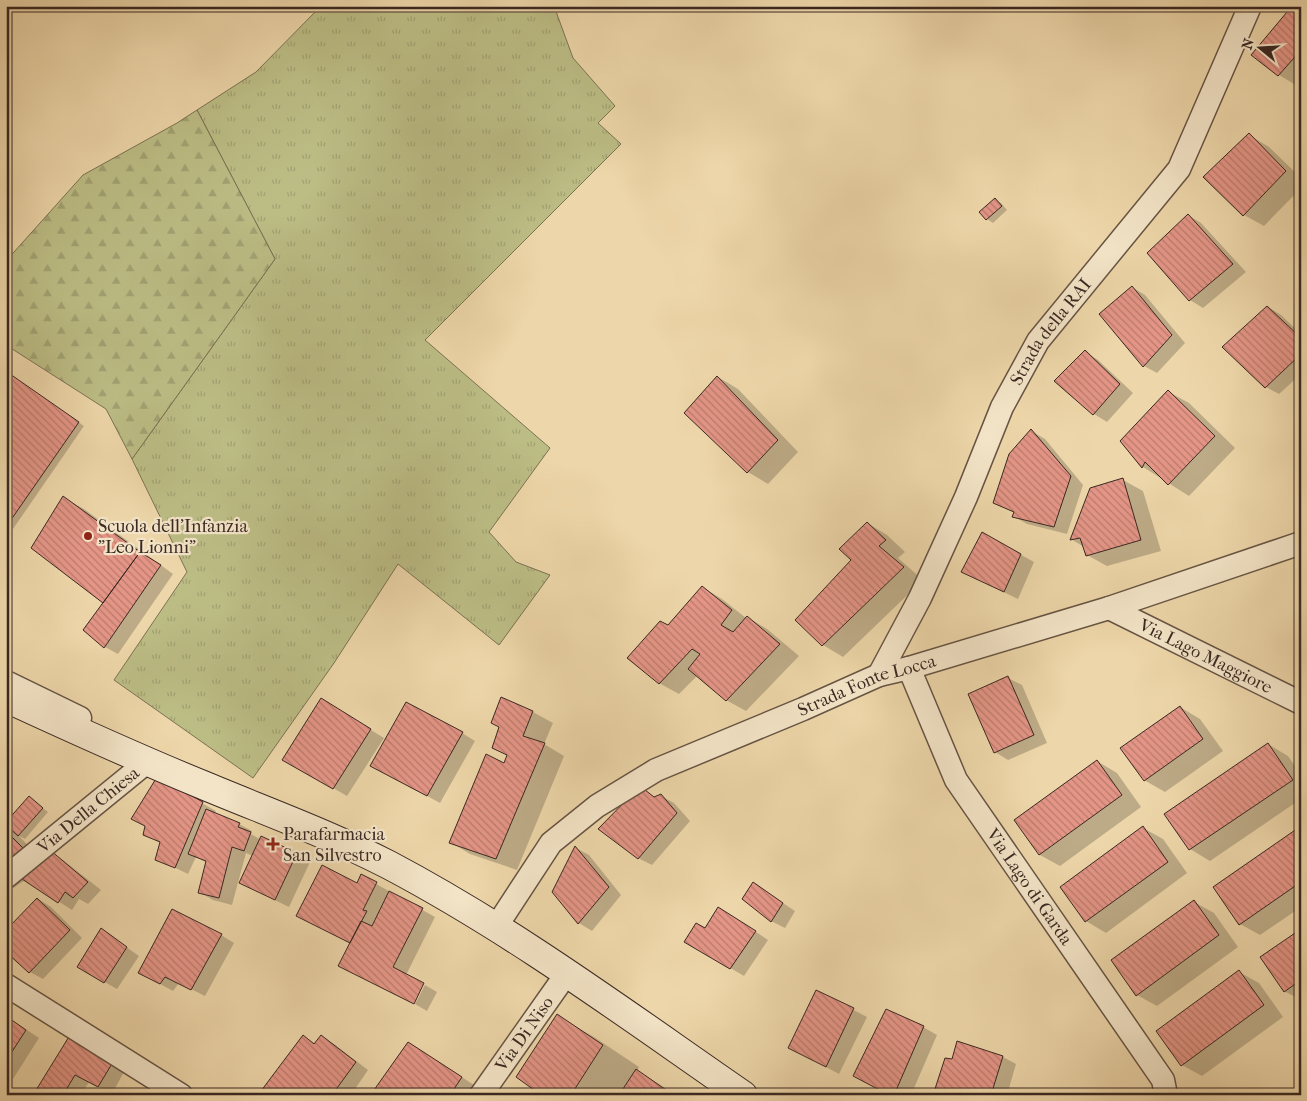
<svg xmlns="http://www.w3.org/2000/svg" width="1307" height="1101" font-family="'IM FELL French Canon',serif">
	<defs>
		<pattern id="grass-tufts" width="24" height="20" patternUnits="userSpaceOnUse" patternTransform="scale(1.25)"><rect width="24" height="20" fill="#bcbd85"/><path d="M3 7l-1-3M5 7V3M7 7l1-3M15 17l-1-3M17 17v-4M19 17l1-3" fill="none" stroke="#a2a273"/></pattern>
		<pattern id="forest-firs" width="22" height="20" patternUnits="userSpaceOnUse" patternTransform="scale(1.25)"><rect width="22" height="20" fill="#bcbd85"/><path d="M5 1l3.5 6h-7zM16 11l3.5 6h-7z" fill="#a2a273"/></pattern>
		<pattern id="building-back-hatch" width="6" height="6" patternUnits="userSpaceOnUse" patternTransform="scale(1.25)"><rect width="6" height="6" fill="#e49586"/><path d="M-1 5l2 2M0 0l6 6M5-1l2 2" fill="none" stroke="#ba7a6d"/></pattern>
	</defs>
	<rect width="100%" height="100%" fill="#edd6a9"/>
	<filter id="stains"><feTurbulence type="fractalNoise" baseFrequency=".004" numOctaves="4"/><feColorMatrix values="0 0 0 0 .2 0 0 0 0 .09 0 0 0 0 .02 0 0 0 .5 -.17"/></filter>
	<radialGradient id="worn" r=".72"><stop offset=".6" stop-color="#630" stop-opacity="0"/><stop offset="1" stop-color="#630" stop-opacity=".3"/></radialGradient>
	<path fill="url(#grass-tufts)" stroke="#7b7254" d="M321,6H554L573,58L615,106L598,123L621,144L425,340L550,448L489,532L516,562L550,575L499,645L398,564L334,663L253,778L114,680L187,572L132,459L275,259L197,110L256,72Z"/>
	<path fill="url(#forest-firs)" stroke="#7b7254" d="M197,110L275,259L132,459L106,409L6,345V261L83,175L177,123Z"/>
	<path fill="#0003" d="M1301,6V85L1299,87L1279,75L1253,55Z
		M1249,135L1269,147L1301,178V188L1264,226L1244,215Z
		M995,200L1001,203L1007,210L993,223L987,219Z
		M1188,215L1201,223L1246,272L1203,308L1190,300Z
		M1132,287L1145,295L1185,343L1157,373L1144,366Z
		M1268,307L1281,315L1301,334V374L1279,394L1266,387Z
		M1085,352L1098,360L1133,393L1107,422L1094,414Z
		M718,377L738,389L798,452L768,484L748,472L686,412Z
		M16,379L84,426L13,529L6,525Z
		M1169,392L1189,403L1235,448L1189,496L1143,467L1122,441Z
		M1031,431L1045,439L1083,485L1067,534L1027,524L1013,516L1015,513L994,503Z
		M1123,480L1143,491L1161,551L1107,566L1087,555L1084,547L1071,539Z
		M64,498L84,509L173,574L118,654L105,647V603Z
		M867,523L887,535L905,552L898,558L923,580L843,657L823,645L796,620L853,560Z
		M982,533L1034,562L1018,599L962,572Z
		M702,587L722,599L746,618L747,617L767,629L799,656L746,711L726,700L698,675L679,694L659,683L668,626Z
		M1008,678L1022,685L1047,743L1008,760L995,752Z
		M502,699L533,712L553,723L544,744L564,756L517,870L470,854L450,842L505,765L508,756L494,747L500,726Z
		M1180,707L1200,719L1223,751L1165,792L1144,780Z
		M335,708L384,738L347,796L283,759Z
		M462,733L475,741L440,803L385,773Z
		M1268,744L1288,756L1301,775V799L1210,861L1190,849Z
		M1097,761L1117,773L1141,807L1060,866L1040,855L1016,821Z
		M158,778L216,811L214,814L239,824L252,831L251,834L261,840L262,838L310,862L289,907L254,890L253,856L246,853L232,905L213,900L199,892L207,863L196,857L188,874L157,859L161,843L144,834Z
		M640,788L656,798L661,796L674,803L690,821L652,865L638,858Z
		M29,798L48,812L25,839L19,836L42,860L50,852L63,860L101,890L88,904L79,899L72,910L25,880L12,889L6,886V823Z
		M1301,827V907L1260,935L1240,924Z
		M1143,828L1163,839L1187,873L1106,933L1086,921Z
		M576,848L589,855L621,895L592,931L579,923Z
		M362,876L435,917L406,975L351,944L311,923L357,884Z
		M754,884L795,911L785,928L771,921Z
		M38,899L51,907L82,938L43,979L30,972Z
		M1194,902L1214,913L1238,947L1157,1006L1137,995Z
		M732,916L768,940L744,976L686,942Z
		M102,930L139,956L117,989L78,967Z
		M1301,930V1000L1284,991Z
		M221,935L234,943L205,996L179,983L173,991L140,973Z
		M1239,972L1259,983L1283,1017L1202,1076L1182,1065Z
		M425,985L437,992L427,1011L415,1004Z
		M817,991L867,1017L839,1074L803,1055Z
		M6,1016L39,1038L6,1090Z
		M557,1016L594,1037L639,1067L637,1071L677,1095H543Z
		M923,1027L937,1035L911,1095H890Z
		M303,1036L316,1044L321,1037L334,1044L368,1070L351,1095H260Z
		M70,1037L125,1070L112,1094L89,1082L81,1095H34Z
		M422,1051L474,1085L468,1095H385Z
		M1003,1057L1016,1064L1007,1095H934L953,1061Z"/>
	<path fill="url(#building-back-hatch)" stroke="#3a2822" d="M1292,6H1301V50L1278,76L1251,55Z
		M1249,133L1286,171L1243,216L1203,177Z
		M995,198L1002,206L986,220L979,212Z
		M1188,214L1233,264L1189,301L1147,253Z
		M1132,286L1172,335L1143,367L1099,314Z
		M1267,306L1301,338V354L1265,388L1222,347Z
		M1085,350L1120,384L1093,415L1054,381Z
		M10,374L79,422L6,527V379Z
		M717,376L778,440L747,473L684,413Z
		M1168,390L1215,436L1168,485L1145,462L1142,468L1120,441Z
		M1031,429L1071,476L1054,527L1012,517L1014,512L993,503L1009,454Z
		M1123,478L1141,540L1086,556L1080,538L1070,540L1090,488Z
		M63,496L140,552L103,603L31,548Z
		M867,522L886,540L879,546L904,567L822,646L795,620L851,560L839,549Z
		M982,532L1021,554L1004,592L961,572Z
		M140,552L161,565L104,648L83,630Z
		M702,586L732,610L721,625L733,632L747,616L780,644L726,701L688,669L700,654L692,649L659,684L627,658L660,621L668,625Z
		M1008,676L1034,735L994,753L968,694Z
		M501,697L533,711L523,736L545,743L496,859L449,843L486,754L504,763L507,755L492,748L499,727L491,723Z
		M321,698L371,729L333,789L282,760Z
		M406,702L463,732L427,796L370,766Z
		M1180,706L1203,739L1144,781L1120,748Z
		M1268,743L1293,780L1189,850L1164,814Z
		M1097,760L1122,795L1039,855L1014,820Z
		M157,777L203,802L175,868L155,860L160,842L143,835L145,826L131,819Z
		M640,786L654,797L661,794L677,813L638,859L598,829Z
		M29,796L43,808L18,836L6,825V822Z
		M206,809L240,823L238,827L251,832L244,851L232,847L219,898L198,893L206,861L188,854Z
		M1143,826L1168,862L1085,922L1060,887Z
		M1301,826V882L1239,925L1213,887Z
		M6,831L28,853L6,868Z
		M261,836L297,853L275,900L239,883Z
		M575,846L609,887L578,924L552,892Z
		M50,850L88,882L73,898L65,892L58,903L22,879Z
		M322,865L357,883L361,874L377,882L363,910L367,911L350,943L296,916Z
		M753,882L783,903L771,922L742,899Z
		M389,891L423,908L393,967L424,983L414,1004L338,966L361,921L372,926Z
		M37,898L70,930L29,973L6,952V930Z
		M1194,900L1219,935L1136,996L1111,960Z
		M718,907L756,931L730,969L684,942L696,923L705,928Z
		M172,909L222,934L191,990L165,977L160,984L138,973Z
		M101,928L127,947L104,983L77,967Z
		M1301,929V980L1284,992L1260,957Z
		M1239,970L1264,1005L1181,1066L1156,1031Z
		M816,990L854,1008L826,1067L788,1048Z
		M886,1009L924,1026L894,1095H889L853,1076Z
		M557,1014L603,1045L571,1095H541L516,1077Z
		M6,1016L26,1030L6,1061Z
		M70,1035L113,1062L98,1087L75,1075L63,1095H33Z
		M303,1035L314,1044L321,1035L356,1062L332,1095H258Z
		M957,1041L1003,1056L991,1095H933L945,1058L952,1059Z
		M408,1042L462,1077L450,1095H383L374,1090Z
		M636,1069L669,1092L667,1095H619Z"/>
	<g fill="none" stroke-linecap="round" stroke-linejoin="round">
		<defs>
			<g id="street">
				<path id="s1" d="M1109,608L1301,703"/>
				<path id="s2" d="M909,668L956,780L1163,1080L1166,1095"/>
				<path id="s3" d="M879,675L920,598L966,497L1002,407L1038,341L1179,169L1250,6"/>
				<path d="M6,682L80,718"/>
				<path id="s4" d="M6,877L147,762"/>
				<path id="s5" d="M496,927L551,843L597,806L656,770L803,709L879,675L909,668L1109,608L1301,543"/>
				<path d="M6,985L181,1095"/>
				<path id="s6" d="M481,1095L567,973"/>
			</g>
			<path id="secondary" d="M6,698C71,728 137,758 203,785C265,811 329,834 389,865C514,931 627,1015 743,1095"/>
		</defs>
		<use href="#street" stroke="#675444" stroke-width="25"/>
		<use href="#secondary" stroke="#3a2822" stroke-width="30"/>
		<use href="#street" stroke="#f3e4c7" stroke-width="22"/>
		<use href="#secondary" stroke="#f3e4c7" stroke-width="28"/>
	</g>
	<g fill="#8f2418" stroke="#f3e4c7" stroke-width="2">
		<circle cx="88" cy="536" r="5"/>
		<path d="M270.5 836.5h5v5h5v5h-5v5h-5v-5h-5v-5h5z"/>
	</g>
	<g text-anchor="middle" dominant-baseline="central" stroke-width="4.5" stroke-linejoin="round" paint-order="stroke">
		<g font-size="18" fill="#3a2822" stroke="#f3e4c7">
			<text stroke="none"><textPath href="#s3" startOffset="385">Strada della RAI</textPath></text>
			<text stroke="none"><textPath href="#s1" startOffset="108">Via Lago Maggiore</textPath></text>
			<text stroke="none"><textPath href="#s5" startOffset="456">Strada Fonte Locca</textPath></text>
			<text stroke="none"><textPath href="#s4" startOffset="106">Via Della Chiesa</textPath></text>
			<text stroke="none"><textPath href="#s2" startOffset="251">Via Lago di Garda</textPath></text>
			<text stroke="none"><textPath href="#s6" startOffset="75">Via Di Niso</textPath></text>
		</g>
		<g font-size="18" fill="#3a2822" stroke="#f3e4c7" text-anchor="start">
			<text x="98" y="526">Scuola dell'Infanzia<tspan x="98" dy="21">"Leo Lionni"</tspan></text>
			<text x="283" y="834">Parafarmacia<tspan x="283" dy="21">San Silvestro</tspan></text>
		</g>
	</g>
	<rect width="1307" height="1101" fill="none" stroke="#edd6a9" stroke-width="25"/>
	<rect x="8" y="8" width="1292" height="1086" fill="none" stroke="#3a2822" stroke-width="2.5"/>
	<rect x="12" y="12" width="1282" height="1076" fill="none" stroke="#3a2822"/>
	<g transform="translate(1260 48) rotate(288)" stroke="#f3e4c7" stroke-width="4" paint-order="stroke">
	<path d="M0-4L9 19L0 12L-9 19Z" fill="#3a2822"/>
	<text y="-8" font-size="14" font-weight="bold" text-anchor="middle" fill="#3a2822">N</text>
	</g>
	<rect width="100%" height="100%" filter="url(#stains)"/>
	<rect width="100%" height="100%" fill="url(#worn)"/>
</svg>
